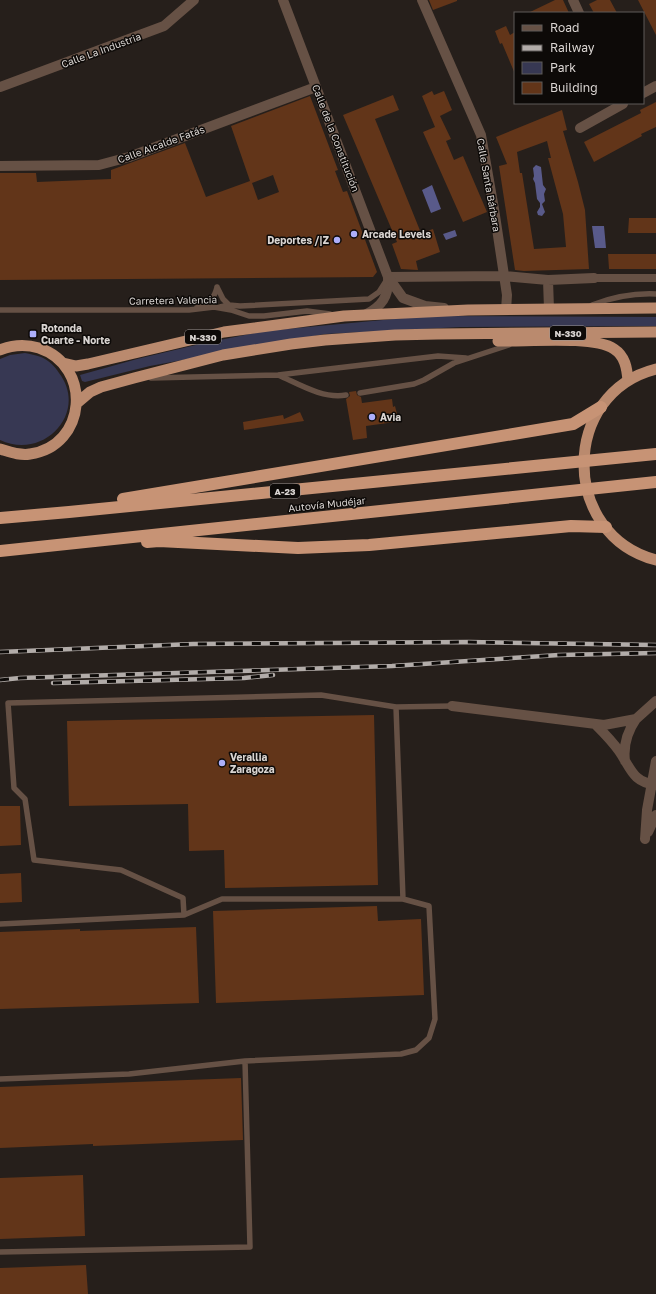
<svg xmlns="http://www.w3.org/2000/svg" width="656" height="1294" font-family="'Golos Text',sans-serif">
	<rect width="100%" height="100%" fill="#261f1b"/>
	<path fill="#373853" d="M426,316L656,317V326L461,327L325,334L150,366L85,382L82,381L80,375L137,359L200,344L265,331Z
		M25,353C30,354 36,355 41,357C48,360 55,366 59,373C89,412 44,461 0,440V359L10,355Z"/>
	<path fill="#595a8a" d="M536,165L541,167L543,185L546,189L544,194L545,201L542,204L545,212L542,216L538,215L537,212L540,207V203L537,199L535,183L533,179L534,176L533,168Z
		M432,185L441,209L431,213L422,190Z
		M592,226H604L606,248H595Z
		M455,230L457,236L446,240L443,234Z"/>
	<path fill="#623519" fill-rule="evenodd" d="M429,0H457V1L433,10Z
		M555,0H563L569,13H528Z
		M597,0H610L617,13H594L589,4Z
		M638,0H656V35Z
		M506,26L510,35L515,32V74L502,43L500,44L495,31Z
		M432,91L434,95L444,91L452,110L440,116L451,139L446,141L454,160L463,156L487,212L463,222L423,132L435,127L422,96Z
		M393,95L399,110L375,119L421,233L433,229L440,252L416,261L418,270L401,269L392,244L397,242L343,115Z
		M310,96L338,170L335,171L343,192L347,191L377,272L373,277L0,280V173H36L37,182L111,179V170L185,143L206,197L250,181L231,126ZM273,175L279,192L258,200L252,183Z
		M656,102V127L641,134L642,136L594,162L584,142L641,113L640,110Z
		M562,110L567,130L563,131L578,182L585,210L589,269L524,271L515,270L499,166L507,164L496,137ZM547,141L551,158H548L563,214L566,247L534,249L522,173H520L517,152Z
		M629,218H656V233H628Z
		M608,254H656V269H609Z
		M356,391L357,395L361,397L362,403L392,399L393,407L395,406L397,414H394L395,422L366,426L367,438L353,440L346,399L350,396L349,392Z
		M300,412L304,421L244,430L243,422L283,415L284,419Z
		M374,715L378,885L225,888L224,850L189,851L188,804L69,806L67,721Z
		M0,806H20L21,845L0,846Z
		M21,873L22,902L0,903V874Z
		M377,906L378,921L421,919L424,995L216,1003L213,911Z
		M196,927L199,1003L0,1009V932L80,929V931Z
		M241,1078L243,1140L93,1146V1144L0,1148V1087Z
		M83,1175L85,1236L0,1239V1178Z
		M86,1265L88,1294H0V1268Z"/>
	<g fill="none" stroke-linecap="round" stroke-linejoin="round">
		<path stroke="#665145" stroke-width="5.5" d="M217,287L223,299L229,305
			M592,305C613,297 634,293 656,294
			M197,307C209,302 214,300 217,287
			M220,307L229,305L240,306L369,299L379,292L386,281
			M0,310H189L214,307L231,310L249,316H264L307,311L330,314
			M278,375C299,384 322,399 346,395
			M151,378L278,375L438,356L466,358
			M360,393L414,384L424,380L454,363L509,345
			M403,899L396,707L452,706
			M184,915L183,898L121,870L34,860L25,799L14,788L8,703L321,695L396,707
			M0,924L184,915L222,899H403L429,906L435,1019L429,1038L416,1050L401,1054L245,1061L129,1074L0,1079
			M0,1252L250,1247L245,1061"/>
		<path stroke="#665145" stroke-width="8" d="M594,278H656"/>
		<path stroke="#665145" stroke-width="10" d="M283,0L388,277C389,297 382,306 365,315
			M422,0L481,135L494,209L507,295L506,310
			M573,0L579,13
			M0,87L164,26L194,0
			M643,93L656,86
			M580,128L623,104
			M0,166L99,165L129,157L316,87
			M388,277L504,276L548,280L594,278
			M548,280L549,309
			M452,706L604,725L636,719L656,701
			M596,725C604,733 612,741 619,751C631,768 632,782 656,785
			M625,761C623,745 627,732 636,719
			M648,832L656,815
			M645,839L647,810L656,761"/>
		<path stroke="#665145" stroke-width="10" d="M388,277L403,298L425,306L444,308"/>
		<path stroke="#ba8a6e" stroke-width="11" d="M498,341C525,342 593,335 614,349C625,356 627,368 628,381
			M0,350C12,345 26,344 39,348C93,366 87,446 30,454C20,456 10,452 0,449
			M63,363L76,366L88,364L224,332L344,316L468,310L656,308
			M656,369C560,393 560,535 656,560
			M77,403L90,392L101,387L134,378L223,355L291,344L325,340L395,335L437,334L656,332"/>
		<path stroke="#c79375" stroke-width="12" d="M123,499L573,424L601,407
			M0,518L69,512L656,454
			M147,542L159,541L298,548L369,545L571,526L606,527
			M0,551L656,482"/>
		<defs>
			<path id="rail" d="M0,652L193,644L469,642L656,645
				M0,680L20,678L392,666L559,655L656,653
				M53,683L244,678L273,675"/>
		</defs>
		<use href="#rail" stroke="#b2aca9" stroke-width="4.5"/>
		<use href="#rail" stroke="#0d0a08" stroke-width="3" stroke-dasharray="9" stroke-linecap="butt"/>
	</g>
	<g fill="#adaffb" stroke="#0d0a08" stroke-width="1.5">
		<circle cx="354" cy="234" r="4"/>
		<circle cx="337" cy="240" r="4"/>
		<rect x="29" y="330" width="8" height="8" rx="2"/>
		<circle cx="372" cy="417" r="4"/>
		<circle cx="222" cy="763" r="4"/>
	</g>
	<g text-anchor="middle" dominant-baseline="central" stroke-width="3" stroke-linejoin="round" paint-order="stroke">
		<g fill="#0d0a08" stroke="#9c9795" stroke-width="1">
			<rect x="550" y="326" width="36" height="14" rx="3"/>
			<rect x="185" y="330" width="36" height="14" rx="3"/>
			<rect x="270" y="484" width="30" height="14" rx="3"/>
		</g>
		<g font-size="9" font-weight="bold" fill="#d9d4d1">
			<text x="568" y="333">N-330</text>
			<text x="203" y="337">N-330</text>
			<text x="285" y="491">A-23</text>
		</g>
		<g font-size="10" fill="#d9d4d1" stroke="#0d0a08">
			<text transform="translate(101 50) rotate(-20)">Calle La Industria</text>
			<text transform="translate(336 138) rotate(69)">Calle de la Constitución</text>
			<text transform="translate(161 144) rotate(-20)">Calle Alcalde Fatás</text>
			<text transform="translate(489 185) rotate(80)">Calle Santa Bárbara</text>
			<text transform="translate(173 300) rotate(-1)">Carretera Valencia</text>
			<text transform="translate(327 504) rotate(-6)">Autovía Mudéjar</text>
		</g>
		<g font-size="10" font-weight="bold" fill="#d9d4d1" stroke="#0d0a08" text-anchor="start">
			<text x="362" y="234">Arcade Levels</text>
			<text x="329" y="240" text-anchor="end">Deportes /|Z</text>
			<text x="41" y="328">Rotonda<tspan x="41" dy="12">Cuarte - Norte</tspan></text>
			<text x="380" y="417">Avia</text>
			<text x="230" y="757">Verallia<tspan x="230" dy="12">Zaragoza</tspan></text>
		</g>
	</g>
	<rect x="514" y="12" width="130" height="92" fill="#0d0a08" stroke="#5f5b58"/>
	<rect x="522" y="25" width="20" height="6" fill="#665145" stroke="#5f5b58"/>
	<text x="550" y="32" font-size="12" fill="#d9d4d1">Road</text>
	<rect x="522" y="45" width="20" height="6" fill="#b2aca9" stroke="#5f5b58"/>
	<text x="550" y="52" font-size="12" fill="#d9d4d1">Railway</text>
	<rect x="522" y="62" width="20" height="12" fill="#373853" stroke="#5f5b58"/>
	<text x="550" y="72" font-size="12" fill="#d9d4d1">Park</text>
	<rect x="522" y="82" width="20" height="12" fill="#623519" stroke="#5f5b58"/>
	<text x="550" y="92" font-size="12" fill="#d9d4d1">Building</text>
</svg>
